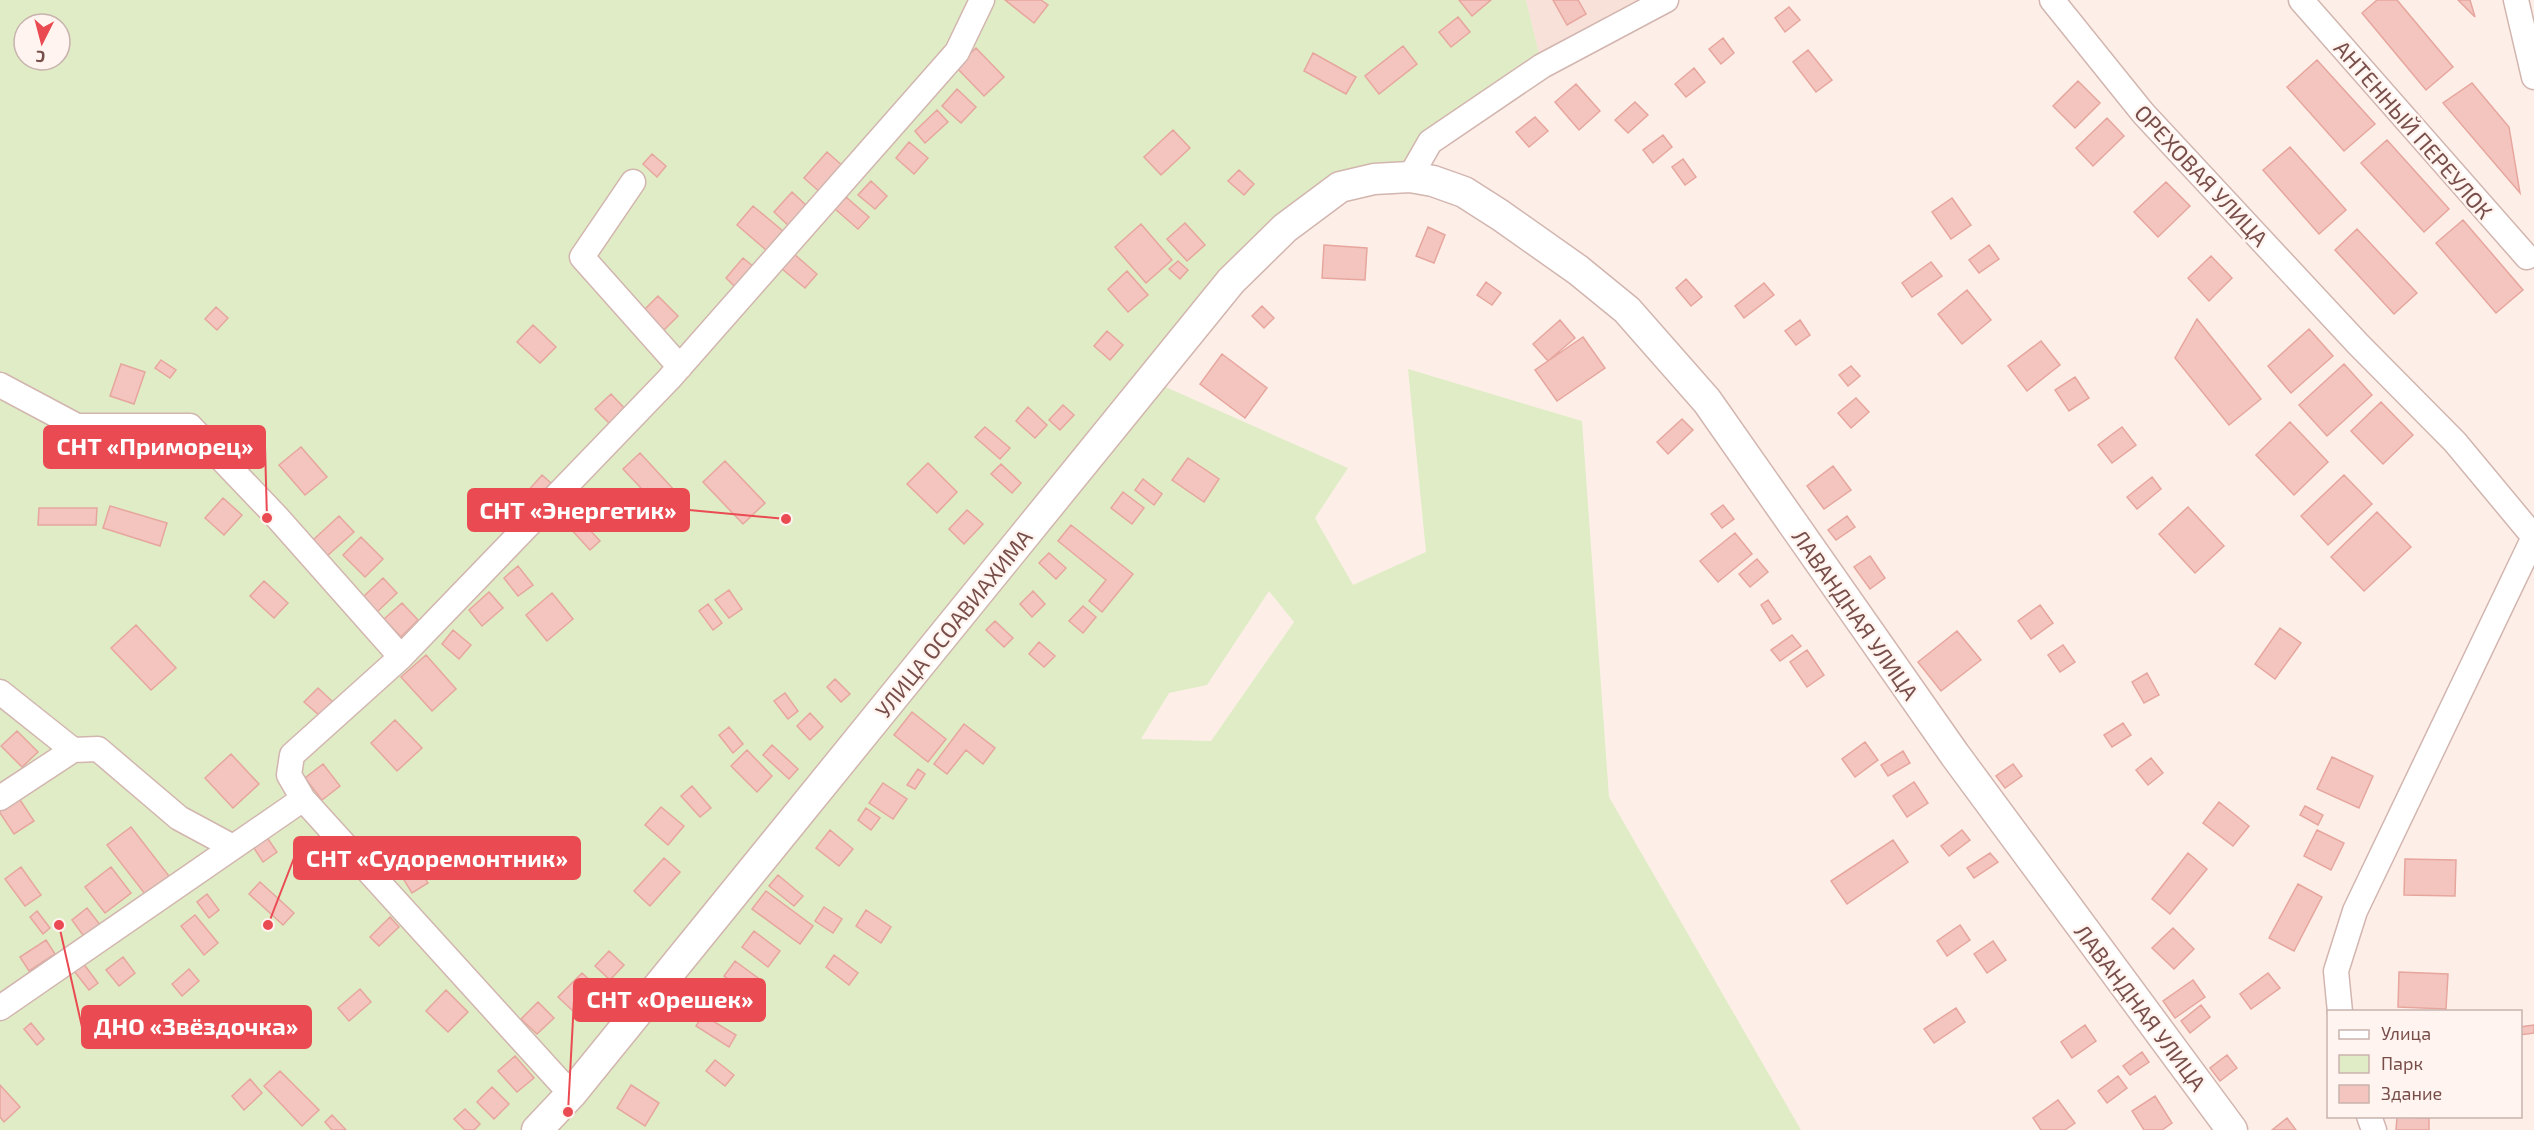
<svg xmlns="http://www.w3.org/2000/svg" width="2534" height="1130" font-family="'Exo 2',sans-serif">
	<rect width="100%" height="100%" fill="#fdefe8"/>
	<path fill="#f7e1d9" d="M1526,0H1666L1542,66Z"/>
	<path fill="#dfecc5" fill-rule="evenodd" d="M0,0H1526L1542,66L1430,142L1410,177L1340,187L1152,381L1348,468L1315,518L1353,585L1426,552L1408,369L1582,421L1609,797L1801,1130H0ZM24,24H60V60H24ZM1269,591L1294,622L1211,741L1141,739L1169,693L1207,685Z"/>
	<path fill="#f3c5be" stroke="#e6a69e" stroke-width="1.5" d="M1005,0H1041L1048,5L1034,23Z
		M1459,0H1491L1472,16Z
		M1553,0H1578L1586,14L1567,25Z
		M2377,0H2397L2453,67L2426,90L2362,13Z
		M2458,0H2470L2475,17Z
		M1789,7L1800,20L1785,32L1775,18Z
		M1458,17L1470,32L1451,47L1439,32Z
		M1723,38L1734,53L1721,64L1709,49Z
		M1403,46L1417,64L1379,94L1365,76Z
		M976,48L1004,77L984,96L956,67Z
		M1808,50L1832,80L1816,92L1793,62Z
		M1313,53L1356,77L1346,94L1304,71Z
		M2317,60L2375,124L2344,151L2287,87Z
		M1694,68L1705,82L1686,97L1675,84Z
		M2078,81L2100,103L2075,128L2053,106Z
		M2472,83L2509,127L2520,193L2443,103Z
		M1576,84L1600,111L1579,130L1555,102Z
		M957,89L976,107L961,123L942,106Z
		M1635,102L1648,115L1628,133L1615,120Z
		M937,110L948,122L925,143L915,131Z
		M1535,117L1548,131L1529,147L1516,132Z
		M2107,118L2124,136L2093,166L2076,148Z
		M1173,130L1190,148L1161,175L1144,157Z
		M1663,135L1672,147L1653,163L1643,150Z
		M2387,140L2449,209L2424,232L2361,163Z
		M909,142L928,158L914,174L896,158Z
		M2290,147L2346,210L2319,234L2263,170Z
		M827,152L844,167L821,193L804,178Z
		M652,154L666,166L657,177L643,164Z
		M1683,159L1696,177L1685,185L1672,167Z
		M1239,170L1254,184L1244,195L1228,181Z
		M871,181L887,196L875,209L858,195Z
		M2166,182L2190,206L2158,237L2134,212Z
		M792,192L808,207L790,227L774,212Z
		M846,197L869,217L858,229L835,209Z
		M1952,198L1971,225L1951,239L1932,212Z
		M753,206L783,231L766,250L737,225Z
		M2463,220L2523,290L2496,313L2436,243Z
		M1185,223L1205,245L1187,261L1167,239Z
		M1141,224L1172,260L1146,283L1115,247Z
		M1428,227L1445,235L1434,263L1416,256Z
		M2357,229L2417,293L2394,314L2335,250Z
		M1324,245L1367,248L1365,280L1322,278Z
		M1989,245L1999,259L1979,273L1969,260Z
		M794,254L817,274L805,288L782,269Z
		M2211,256L2232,278L2209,301L2188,278Z
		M743,258L754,267L736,288L726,278Z
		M1178,261L1188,270L1180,279L1169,269Z
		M1931,262L1942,276L1912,297L1902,283Z
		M1127,271L1148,295L1128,312L1108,289Z
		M1686,279L1702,297L1691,306L1676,288Z
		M1486,282L1501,293L1492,305L1477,295Z
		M1764,283L1774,295L1744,318L1735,306Z
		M1967,290L1991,320L1962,344L1938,314Z
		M658,296L678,316L658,336L638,316Z
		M1262,306L1274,318L1264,328L1252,316Z
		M216,307L228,318L217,330L205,319Z
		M2197,319L2261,399L2229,425L2175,358Z
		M1560,320L1575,338L1548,361L1533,344Z
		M1800,320L1810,335L1796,345L1785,331Z
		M533,325L556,347L540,363L517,342Z
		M2309,329L2333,356L2291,393L2268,366Z
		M1107,331L1123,345L1110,360L1094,346Z
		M1583,337L1605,368L1557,401L1535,370Z
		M2041,341L2060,365L2027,391L2008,366Z
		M1222,354L1267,388L1245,418L1200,384Z
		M161,360L176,370L170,378L155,368Z
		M121,364L145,372L134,404L110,396Z
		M2344,364L2372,395L2327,436L2299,405Z
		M1851,366L1860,376L1848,386L1839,375Z
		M2075,377L2089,398L2069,411L2055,390Z
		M611,394L627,411L611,425L595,409Z
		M1856,398L1869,412L1851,428L1838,413Z
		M2381,402L2413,435L2383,464L2351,431Z
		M1063,405L1074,415L1060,430L1049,420Z
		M1028,407L1047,425L1035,438L1016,421Z
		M1682,419L1693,430L1668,454L1657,442Z
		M2290,422L2328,462L2294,495L2256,455Z
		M985,427L1010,448L1000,459L975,437Z
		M2122,427L2136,445L2112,463L2098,445Z
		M301,447L327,477L305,495L279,465Z
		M640,453L675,491L658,506L623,469Z
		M1188,458L1219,479L1204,502L1172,480Z
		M725,461L765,503L743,524L703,482Z
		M928,463L957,492L937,513L907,484Z
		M1001,464L1021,483L1012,493L991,474Z
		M1833,466L1851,490L1824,509L1807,486Z
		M542,475L551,483L535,500L527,492Z
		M2344,475L2372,504L2328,545L2301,516Z
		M2152,477L2161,489L2137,509L2127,497Z
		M1143,479L1162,494L1154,505L1135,490Z
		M1123,492L1144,508L1132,524L1111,508Z
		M223,498L242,515L224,535L205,518Z
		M1723,505L1734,519L1722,528L1711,514Z
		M110,506L167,523L160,546L103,528Z
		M2188,507L2224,546L2195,573L2159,534Z
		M39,508H97L96,525H38Z
		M967,510L983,524L964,544L949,529Z
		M2377,512L2411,547L2364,591L2331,557Z
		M339,516L354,532L327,556L313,540Z
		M1847,516L1855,527L1836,540L1828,530Z
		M579,518L600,541L590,550L569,527Z
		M1071,525L1133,574L1102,612L1089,601L1106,580L1058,541Z
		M1735,533L1752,554L1718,582L1700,561Z
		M361,537L383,559L365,577L343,555Z
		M1049,553L1066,568L1056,579L1039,563Z
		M1870,556L1885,578L1870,589L1854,567Z
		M1757,559L1768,572L1750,587L1739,574Z
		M518,566L533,585L518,596L504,578Z
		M383,578L397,593L377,612L363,597Z
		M264,581L288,603L274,618L250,596Z
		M729,590L742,609L729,618L715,600Z
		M1033,591L1045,604L1032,617L1020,604Z
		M489,592L503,608L482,626L469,610Z
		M552,593L573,619L547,641L526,615Z
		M1768,600L1781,619L1773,624L1761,605Z
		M402,603L418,620L401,637L384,619Z
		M708,604L722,623L713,630L699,611Z
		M2040,605L2053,623L2031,639L2018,621Z
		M1083,606L1096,617L1083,633L1069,621Z
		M995,621L1013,638L1004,647L986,630Z
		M136,625L176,668L151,690L111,648Z
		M2280,628L2301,643L2275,679L2255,664Z
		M453,630L471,645L459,659L442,644Z
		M1957,631L1981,660L1941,691L1918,662Z
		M1792,635L1801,646L1780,661L1771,650Z
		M1039,642L1055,656L1044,667L1029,654Z
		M2063,645L2075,662L2060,672L2048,655Z
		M1807,650L1824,675L1807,687L1790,662Z
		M426,655L456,689L432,711L401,677Z
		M2147,673L2159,695L2144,703L2132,682Z
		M835,679L850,694L841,702L827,687Z
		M318,688L333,702L320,716L304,702Z
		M785,693L798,711L788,719L774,701Z
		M912,712L946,739L928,762L894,735Z
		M810,713L823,727L810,740L797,726Z
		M395,720L422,748L397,771L371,743Z
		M2123,723L2131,735L2112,747L2104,735Z
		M964,724L995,748L983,764L966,750L947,774L934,764Z
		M729,727L743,744L733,753L719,735Z
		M17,731L38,752L22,767L1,746Z
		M1865,742L1878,760L1855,777L1842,759Z
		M772,745L798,769L789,779L763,755Z
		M747,750L772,776L757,792L731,766Z
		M1903,751L1910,763L1888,776L1881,765Z
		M231,754L259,784L233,808L205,778Z
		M2332,757L2373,776L2359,808L2317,789Z
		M2151,758L2163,773L2148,785L2136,770Z
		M323,764L340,786L322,800L305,778Z
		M2013,764L2022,776L2005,788L1996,776Z
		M918,769L925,774L915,789L907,785Z
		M1914,782L1928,803L1907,817L1893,796Z
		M883,783L907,799L893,819L869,803Z
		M692,786L711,808L700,817L681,796Z
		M18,797L34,821L14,834L0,813V808Z
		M2219,802L2249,826L2233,846L2203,823Z
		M2305,806L2323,815L2318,825L2300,815Z
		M661,807L684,826L668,845L645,825Z
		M866,808L880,818L871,830L858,820Z
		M131,827L169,876L145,894L107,845Z
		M830,830L853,849L839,866L816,848Z
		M1962,830L1970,840L1949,856L1941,846Z
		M2317,830L2344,843L2331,870L2304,856Z
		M266,836L277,852L263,862L252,845Z
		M1893,840L1908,862L1847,904L1831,881Z
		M404,844L428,883L412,893L388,854Z
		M1990,853L1998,862L1974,878L1967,868Z
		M2188,853L2207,869L2170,914L2152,899Z
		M664,858L680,872L650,906L634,891Z
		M2405,859L2456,860L2455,896L2404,895Z
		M21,867L41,895L25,906L5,879Z
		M111,867L131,893L105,913L85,887Z
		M778,875L803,896L794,906L769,886Z
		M260,882L294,913L283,925L249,894Z
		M2298,884L2322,897L2294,951L2269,938Z
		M766,891L813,926L800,944L752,909Z
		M207,894L219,910L209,918L197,902Z
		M824,907L842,919L833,933L815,921Z
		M87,908L101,926L85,938L72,920Z
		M866,910L891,927L881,943L856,926Z
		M37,911L50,928L43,934L30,917Z
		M195,915L218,943L204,955L181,926Z
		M390,917L399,927L379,946L370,937Z
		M1960,925L1970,940L1947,956L1937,941Z
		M2173,928L2194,949L2174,969L2152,948Z
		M754,931L780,951L768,967L742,947Z
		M46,940L55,954L29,971L20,957Z
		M1993,941L2006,960L1987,973L1974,954Z
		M609,951L624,965L610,980L595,966Z
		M834,955L858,973L849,985L826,967Z
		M123,957L135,973L119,986L106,970Z
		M735,961L762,981L752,996L724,976Z
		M83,963L98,983L89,990L74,971Z
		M189,969L199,981L182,996L172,984Z
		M2399,972L2448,974L2446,1009L2398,1007Z
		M582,973L596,986L573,1011L558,997Z
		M2268,973L2280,988L2251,1009L2240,994Z
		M2193,980L2205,997L2175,1018L2163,1001Z
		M360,989L371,1002L349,1021L338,1008Z
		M446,990L468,1012L448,1032L426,1011Z
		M538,1002L554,1018L537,1034L521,1019Z
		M2201,1005L2210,1017L2190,1033L2181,1021Z
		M1956,1008L1965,1022L1934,1043L1924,1029Z
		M703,1015L736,1035L729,1047L696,1026Z
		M31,1023L44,1039L37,1045L24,1029Z
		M2085,1025L2096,1041L2072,1058L2061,1042Z
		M2534,1025V1033L2520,1035V1027Z
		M2142,1052L2149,1062L2130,1075L2123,1066Z
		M2227,1055L2237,1068L2220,1081L2210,1068Z
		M515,1056L534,1078L517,1092L498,1071Z
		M715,1060L734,1075L725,1086L706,1071Z
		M280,1071L319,1110L302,1126L264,1086Z
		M2118,1076L2127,1088L2107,1103L2098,1091Z
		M250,1079L262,1093L244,1110L232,1096Z
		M0,1085L20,1107L4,1122L0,1117Z
		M631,1085L659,1103L645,1126L617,1108Z
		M492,1087L509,1104L494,1119L477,1102Z
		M2155,1096L2172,1123L2162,1130H2144L2132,1111Z
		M2058,1100L2075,1123L2065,1130H2041L2033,1118Z
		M465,1109L480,1124L474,1130H465L454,1119Z
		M332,1115L346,1130H332L325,1122Z
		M2397,1117L2429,1118V1130H2396Z
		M2287,1118L2296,1130H2272Z"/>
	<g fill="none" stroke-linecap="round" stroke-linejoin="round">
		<defs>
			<path id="minor" d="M2052,0L2143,113L2358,344L2455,442L2534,537L2355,911L2336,971L2340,1012
				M2301,0L2527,257
				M2516,0L2534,77
				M1410,177L1430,142L1542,66L1666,0
				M633,182L582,257L680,367
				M0,385L77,426H190L276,516L401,657
				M0,692L73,750L98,749L179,818L231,846
				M0,798L73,750
				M0,1008L303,799
				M571,1094L303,799L289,775L292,755L401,657L669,379L957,52L982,0
				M2369,1116L2374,1130"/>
			<path id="tertiary" d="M537,1130L571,1094L1231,281L1285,228L1340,187L1374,179L1410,177L1433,181L1464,192L1500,215L1578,270L1627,310L1707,401L1955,755L2232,1130"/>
		</defs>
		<use href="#minor" stroke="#d2b5af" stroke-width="27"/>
		<use href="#tertiary" stroke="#d2b5af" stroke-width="33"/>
		<use href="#minor" stroke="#fff" stroke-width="24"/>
		<use href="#tertiary" stroke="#fff" stroke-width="30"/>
	</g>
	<g text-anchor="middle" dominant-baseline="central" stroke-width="5" stroke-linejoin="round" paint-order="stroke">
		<g font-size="22" fill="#784e4a" stroke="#fff4ef">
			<text transform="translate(2414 129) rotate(49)">АНТЕННЫЙ ПЕРЕУЛОК</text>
			<text transform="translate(2202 175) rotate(47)">ОРЕХОВАЯ УЛИЦА</text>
			<text transform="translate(1856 614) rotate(55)">ЛАВАНДНАЯ УЛИЦА</text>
			<text transform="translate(953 623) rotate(-51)">УЛИЦА ОСОАВИАХИМА</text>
			<text transform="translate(2141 1007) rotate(53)">ЛАВАНДНАЯ УЛИЦА</text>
		</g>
	</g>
	<path fill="none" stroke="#ea4a51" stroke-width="2" d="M267 518L265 447M786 519L689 510M268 925L294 858M568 1112L574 1000M59 925L82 1027"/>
	<g fill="#ea4a51" stroke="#fff4ef" stroke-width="2">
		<circle cx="267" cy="518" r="6"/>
		<circle cx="786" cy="519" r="6"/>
		<circle cx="268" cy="925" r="6"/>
		<circle cx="568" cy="1112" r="6"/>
		<circle cx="59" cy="925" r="6"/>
	</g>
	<g fill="#ea4a51" stroke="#ea4a51" stroke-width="2">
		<rect x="44" y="426" width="221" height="42" rx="6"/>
		<rect x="468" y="489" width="221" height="42" rx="6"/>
		<rect x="294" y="837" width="286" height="42" rx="6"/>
		<rect x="574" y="979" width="191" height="42" rx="6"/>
		<rect x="82" y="1006" width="229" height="42" rx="6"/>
	</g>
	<g font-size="24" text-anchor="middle" font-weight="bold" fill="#fff">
		<text x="155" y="455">СНТ «Приморец»</text>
		<text x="578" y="519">СНТ «Энергетик»</text>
		<text x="437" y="867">СНТ «Судоремонтник»</text>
		<text x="670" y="1008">СНТ «Орешек»</text>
		<text x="196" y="1035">ДНО «Звёздочка»</text>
	</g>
	<rect x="2327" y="1010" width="195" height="108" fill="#fff4ef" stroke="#c9b2ad" stroke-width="1.5"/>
	<rect x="2339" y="1030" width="30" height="9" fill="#ffffff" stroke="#c9b2ad" stroke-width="1.5"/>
	<text x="2381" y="1040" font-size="18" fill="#784e4a">Улица</text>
	<rect x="2339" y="1055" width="30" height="18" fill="#dfecc5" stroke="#c9b2ad" stroke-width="1.5"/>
	<text x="2381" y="1070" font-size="18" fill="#784e4a">Парк</text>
	<rect x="2339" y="1085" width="30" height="18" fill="#f3c5be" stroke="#c9b2ad" stroke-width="1.5"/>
	<text x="2381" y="1100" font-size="18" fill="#784e4a">Здание</text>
	<g transform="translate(42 42) rotate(186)"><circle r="28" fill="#fff4ef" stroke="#c9b2ad" stroke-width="1.5"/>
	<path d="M0-4.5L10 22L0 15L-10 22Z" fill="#ea4a51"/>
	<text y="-9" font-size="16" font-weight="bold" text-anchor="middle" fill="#784e4a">С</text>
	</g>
</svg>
